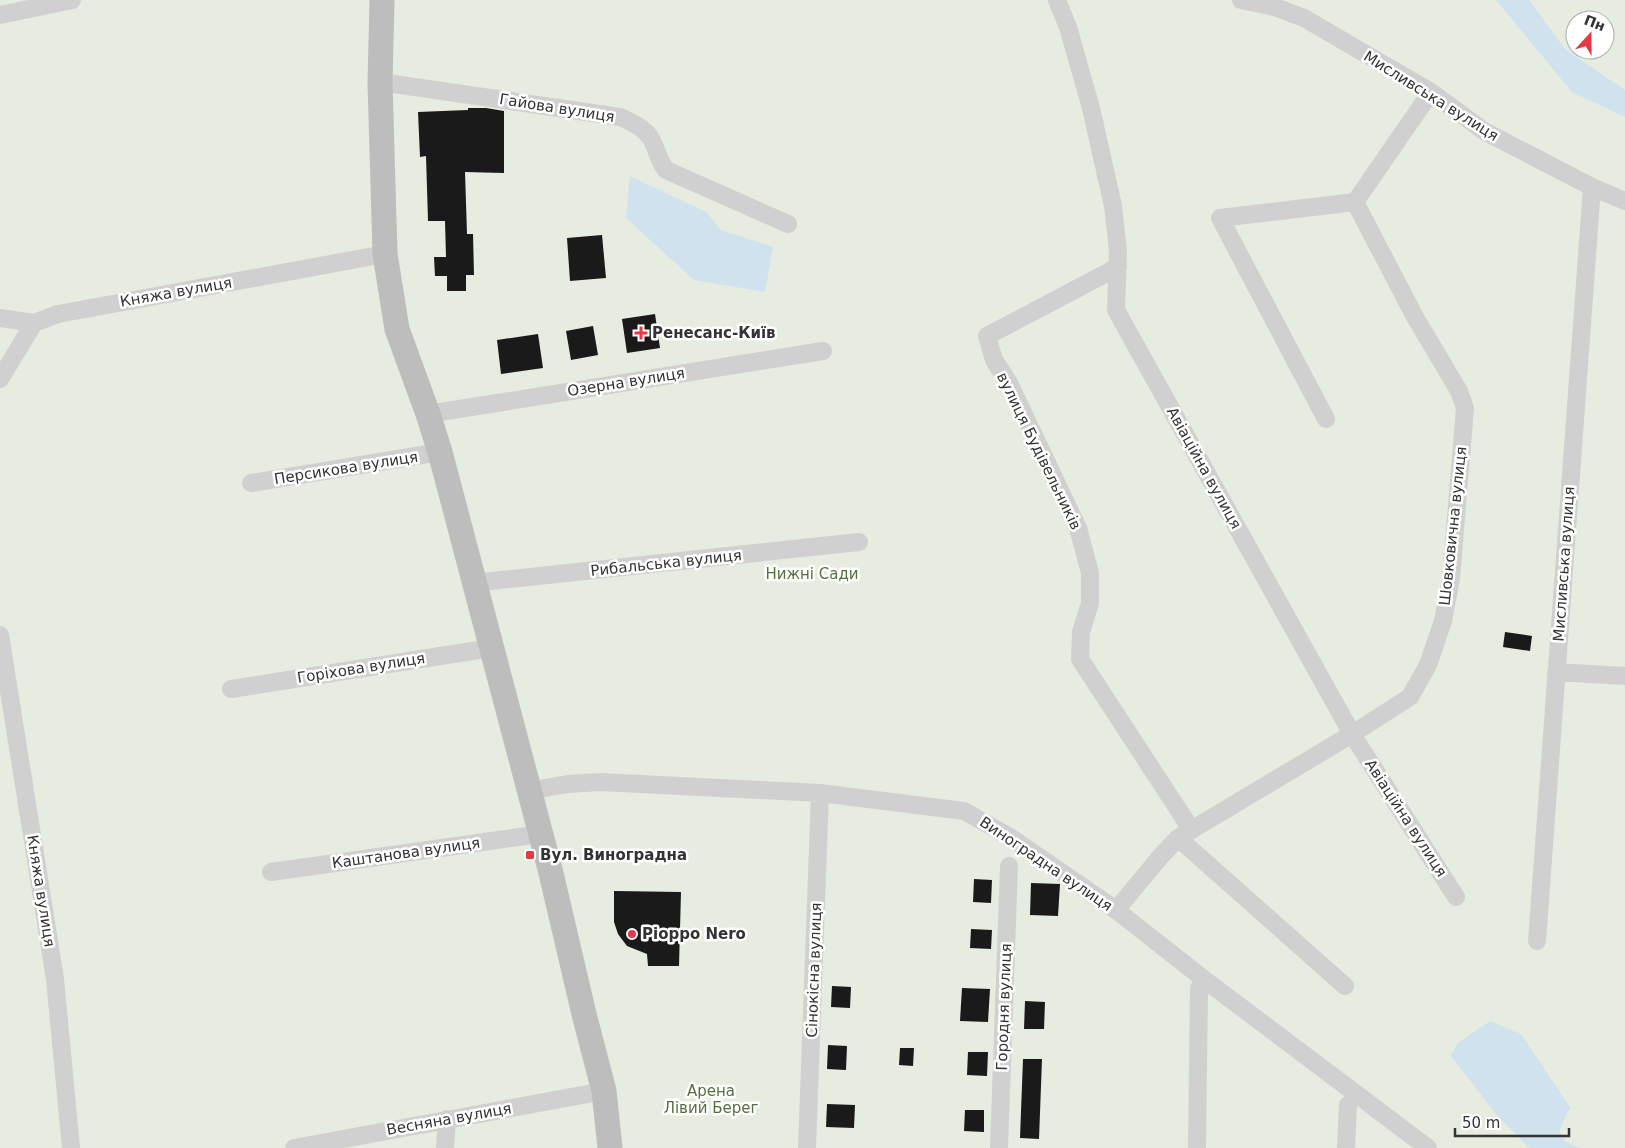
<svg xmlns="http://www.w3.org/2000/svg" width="1625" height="1148" font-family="'DejaVu Sans',sans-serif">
	<rect width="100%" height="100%" fill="#fff"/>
	<path fill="#e6ecdf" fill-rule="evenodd" d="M0,0H1625V1148H0ZM1575,20H1605V50H1575Z"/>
	<path fill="#cfe2ee" d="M1496,0H1529L1565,49L1625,90V117L1572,92Z
		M630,176L706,212L721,230L773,247L765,292L694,280L626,218Z
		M1490,1021L1521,1034L1570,1107L1559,1131L1566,1142L1581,1148H1529L1496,1114L1451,1056L1458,1043Z"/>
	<path fill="#1a1a1a" d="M468,108H486L504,111V173L465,172L467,234H473L474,275H466V291H447V276H435L434,257H446L445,221H428L426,156L420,157L418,112L468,110Z
		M602,235L606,278L570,281L567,238Z
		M655,314L660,348L627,353L622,319Z
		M593,326L598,355L571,360L566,331Z
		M538,334L543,368L501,374L497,340Z
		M1505,632L1532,636L1530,651L1503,647Z
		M974,879L992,880L991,903L973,902Z
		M1031,883L1060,884L1058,916L1030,915Z
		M614,891L681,892L679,966H648L647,954L627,946L618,934L614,922Z
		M971,929L992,930L991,949L970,948Z
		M832,986L851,987L850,1008L831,1007Z
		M962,988L990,989L988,1022L960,1021Z
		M1025,1001L1045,1002L1044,1029H1024Z
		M828,1045L847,1046L846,1070L827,1069Z
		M900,1048H914L913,1066L899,1065Z
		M968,1052H988L987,1076L967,1075Z
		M1023,1059H1042L1039,1139L1020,1138Z
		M827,1104L855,1105L854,1128L826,1127Z
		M965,1110H984V1132L964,1131Z"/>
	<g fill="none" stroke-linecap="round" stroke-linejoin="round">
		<path stroke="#d0d0d0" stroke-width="18" d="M1057,0L1068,27L1091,108L1113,206L1118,251L1116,310L1352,734L1456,897
			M1241,0L1275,7L1304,18L1431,92L1484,131L1592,187L1625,201
			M0,15L72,0
			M380,82L620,117C631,122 643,127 650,137C657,148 658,160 666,170L788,224
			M1118,267L987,336L994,360L1009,383L1078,528L1090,573V603L1081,632L1080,659L1191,829
			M0,318L34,323
			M0,379L34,323L58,314L385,254
			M428,414L823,351
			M1326,419L1220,218L1355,202
			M251,483L440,452
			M473,583L859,542
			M0,635L55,979L71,1148
			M1556,672L1625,676
			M231,689L491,648
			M528,791L568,784L601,782L820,793L964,811L1010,837L1116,910L1205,980L1428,1148
			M1178,838L1345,986
			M271,872L540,834
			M1116,910L1161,856L1178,838L1352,734L1410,697L1428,665L1443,621L1451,578L1465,408L1459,391L1415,317L1355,202L1431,92
			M1537,941L1592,187
			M294,1148L604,1091
			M445,1148L447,1119
			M807,1148L820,793
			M999,1148L1009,866
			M1197,1148L1199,988
			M1346,1148L1348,1105"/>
		<path stroke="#bdbdbd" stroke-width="25" d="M382,0L380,82L385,254L397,329L428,414L440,452L550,869L584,1014L604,1091L610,1148"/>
	</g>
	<g fill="#e63946" stroke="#fff" stroke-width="2">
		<path d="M638.5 325.5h5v5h5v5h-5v5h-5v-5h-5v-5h5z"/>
		<rect x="525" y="850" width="10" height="10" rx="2.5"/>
		<circle cx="632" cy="934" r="5"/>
	</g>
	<g text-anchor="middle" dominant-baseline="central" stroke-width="5" stroke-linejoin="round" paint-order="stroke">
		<g font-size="15" fill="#333" stroke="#fff">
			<text transform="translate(1431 96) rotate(32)">Мисливська вулиця</text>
			<text transform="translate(557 108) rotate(9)">Гайова вулиця</text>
			<text transform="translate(176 292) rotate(-10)">Княжа вулиця</text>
			<text transform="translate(626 382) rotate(-9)">Озерна вулиця</text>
			<text transform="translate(1039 451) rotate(64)">вулиця Будівельників</text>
			<text transform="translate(346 468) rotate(-9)">Персикова вулиця</text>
			<text transform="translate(1204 468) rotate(61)">Авіаційна вулиця</text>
			<text transform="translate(1453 526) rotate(-84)">Шовковична вулиця</text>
			<text transform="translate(666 563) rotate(-6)">Рибальська вулиця</text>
			<text transform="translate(1564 564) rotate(-86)">Мисливська вулиця</text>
			<text transform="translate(361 668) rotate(-9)">Горіхова вулиця</text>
			<text transform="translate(1406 818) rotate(57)">Авіаційна вулиця</text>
			<text transform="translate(406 853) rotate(-8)">Каштанова вулиця</text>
			<text transform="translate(1046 864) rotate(34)">Виноградна вулиця</text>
			<text transform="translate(41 891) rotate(81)">Княжа вулиця</text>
			<text transform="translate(814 970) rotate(-88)">Сінокісна вулиця</text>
			<text transform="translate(1004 1007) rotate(-88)">Городня вулиця</text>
			<text transform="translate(449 1119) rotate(-10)">Весняна вулиця</text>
		</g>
		<g font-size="15" font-weight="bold" fill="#333" stroke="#fff" text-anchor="start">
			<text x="652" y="333">Ренесанс-Київ</text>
			<text x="540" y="855">Вул. Виноградна</text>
			<text x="642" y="934">Pioppo Nero</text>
		</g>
		<g font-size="15" fill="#56703f" stroke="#fff">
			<text x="812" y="574">Нижні Сади</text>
			<text x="711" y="1091">Арена<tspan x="711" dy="17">Лівий Берег</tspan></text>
		</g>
	</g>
	<g transform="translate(1590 35) rotate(21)"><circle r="24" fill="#ffffff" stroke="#adadad"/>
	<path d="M0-4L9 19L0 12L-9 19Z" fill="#e63946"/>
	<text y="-8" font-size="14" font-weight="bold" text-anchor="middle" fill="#333333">Пн</text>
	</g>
	<path d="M1455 1128v8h114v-8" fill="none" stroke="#333333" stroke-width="2.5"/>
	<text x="1462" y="1128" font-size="15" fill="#333333" stroke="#ffffff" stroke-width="4" paint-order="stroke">50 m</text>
</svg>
